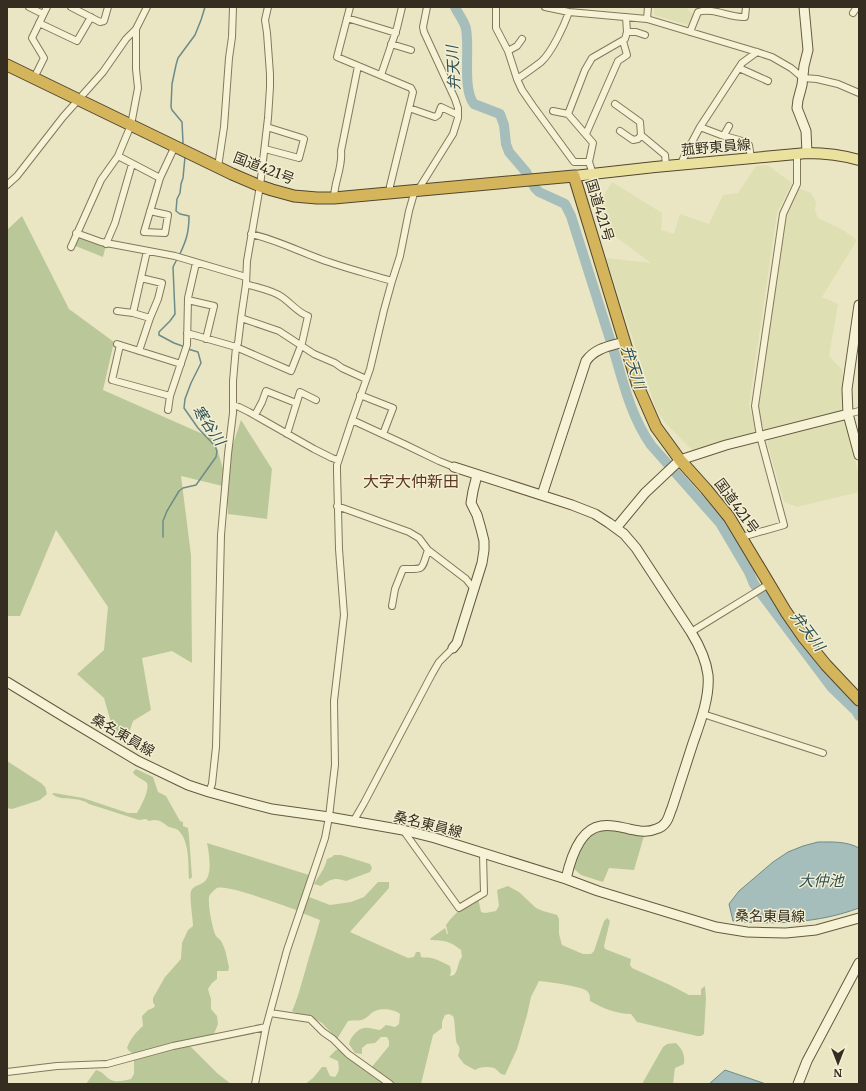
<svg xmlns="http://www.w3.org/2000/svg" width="866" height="1091" font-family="Merriweather,'Noto Sans JP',serif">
	<rect width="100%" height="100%" fill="#eae6c4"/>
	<path fill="#dedfb2" d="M654,7H689L688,10L694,14L688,25L654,15Z
		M767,165L792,183L777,213L749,405L755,429L753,435L716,443L693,451L667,425L656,409L606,258L651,263L596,222L594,212L612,182L662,213L661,230L674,234L680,214L709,224L723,195L738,193L756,166Z
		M798,188L811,193L816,202L815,211L818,218L843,230L857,240L822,297L838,304L829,356L842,370L843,377L844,411L767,431L763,428L757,408L787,211Z
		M842,420L847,422L859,477V492L797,507L784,502L767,442L770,439Z"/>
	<path fill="#bac899" d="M22,216L69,309L114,342L103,390L214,439L224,472L241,420L272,469L267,519L228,514L227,487L181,476L191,555L192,663L172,651L142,658L151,710L133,721L127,739L114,733L104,698L77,674L104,650L108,607L56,530L20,616H7V230Z
		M77,235L106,245L103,257L73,245Z
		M7,761L41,783L45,787L47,794L40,800L12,809L7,808Z
		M136,769L153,777L158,792L166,796L180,821L183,822V826L188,828L189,836L192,877L190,879H189C188,864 190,841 178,830C175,828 172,828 169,827C162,822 158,818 149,821L146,819L139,820L89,804C87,803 85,801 83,801C73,797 61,801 52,794L54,793L83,798L128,813H137C140,808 150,790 147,783C144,780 137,777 134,774L133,772Z
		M611,829L644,836L634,870L609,868L603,882L581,875L573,868L583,844L595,832Z
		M207,843L309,875L297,910C284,906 227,884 217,888C214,890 210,894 209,897C208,906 212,926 215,934C216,938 221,939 222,943C226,950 227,959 229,967L228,971H217V979L212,983L208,989L211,999V1009L217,1016L218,1024L216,1029L213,1036L134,1054L129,1051L127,1048C130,1039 136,1032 143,1026L142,1016L148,1010L153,1008L155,1006L153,1002V998L165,977L181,959L182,943L188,930L193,926C193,919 189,896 191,891C194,885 199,886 204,882C213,875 209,853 207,843Z
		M334,855H341L370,864L372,868L370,872L346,881C335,877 330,879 321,886L314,884C319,875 325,869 327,859L332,857Z
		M378,882H389V888L350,932L408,958L414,957L416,952H420L421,957C425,958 427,957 431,958C437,959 444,963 450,966L451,971L450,976L454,975C459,969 457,963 462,957L461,950C448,940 445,941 430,940L431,938L445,928L447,934H448L446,925C455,912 465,906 478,898L481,912L485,913L496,911L499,906L497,890L508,886L519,892L536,908L543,911L557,915L559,919V934L562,945L583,954H591L594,951L604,921L607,918L610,921L604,946L605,949L631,959L630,965L632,968L670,985L689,995H701V989L705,986L706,998L704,1034L701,1036H697L637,1022L631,1014C617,1014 602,1008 590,1001C590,997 590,994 587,991C581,986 548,982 539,981L531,997L527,1015L517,1049L505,1075C499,1074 499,1071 494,1068C488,1066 479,1067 475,1070L464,1064L458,1056C462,1043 457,1048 456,1040C455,1033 455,1025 454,1019L453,1016L449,1014L445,1015L442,1022V1028L433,1035L421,1084H393L371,1068L389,1046V1041L387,1037H381L375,1043L367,1044L362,1048V1054L355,1053L349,1044C350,1038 357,1029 364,1028C368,1027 375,1030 380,1030L386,1025L395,1027L399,1024L400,1014C394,1009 382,1008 375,1011C370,1013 367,1019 361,1020C358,1021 353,1020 348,1021L337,1039L322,1023L313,1018L303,1016L292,1011C298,998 300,988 304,975C309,956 315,939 320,920L302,913L309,897L330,905L351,902L364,897Z
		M676,1043C683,1050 685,1055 684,1064L675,1068L673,1084H642L663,1047L667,1044Z
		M182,1046L191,1047L217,1073L231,1084H86L96,1070C104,1072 105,1077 111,1080C117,1083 125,1080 131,1079L134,1074V1060Z
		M339,1049L350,1059L384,1084H305L313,1078L322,1067H326L330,1076L335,1077C340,1071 339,1068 338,1061L329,1057L336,1050Z"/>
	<path fill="#a5bebb" stroke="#6d8b89" d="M818,842C832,842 846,841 859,848V908C819,923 775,925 733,921L729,904L739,891L773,862L788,852L803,846Z
		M725,1070L766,1084H709Z"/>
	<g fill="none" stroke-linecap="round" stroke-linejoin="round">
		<path stroke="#6d8b89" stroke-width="1.5" d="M183,143L182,122L172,110L171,107L172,84L176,65L178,58L195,35L201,20L205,7
			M179,256C186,241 189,233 189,216L180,214L176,211L177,199L180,193L181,184L183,178L185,157
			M177,259L173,267L175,314L170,321L159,332V335L174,343L185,347
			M163,537V521L167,511L179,491L183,488L196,485L216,457L217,451L215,446L198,428L184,408L185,399L191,383L201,363L198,352L188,349"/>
		<path stroke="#a5bebb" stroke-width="10" d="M455,7C458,14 465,22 466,29C470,48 462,89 474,104L500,114L504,125L506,144L509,152L526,172L535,188L539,192L561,202L565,204L571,216C586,262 600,309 615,355C624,386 632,418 651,445L720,523L749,572L754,584L832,688L856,711L859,716"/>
		<defs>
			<path id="street" d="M29,7L43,14
				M71,7L100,22L104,21L108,7
				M350,7L337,57L411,88L413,92L390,186V193
				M496,7V28L508,51L517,79L522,90L533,106L574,162H589L593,174
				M545,7L569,12L647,19L757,52L772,57L791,68L803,78L817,79L838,84L859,93
				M853,13L857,7
				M347,18L396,33
				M647,19L648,7
				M39,23L77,41L91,17
				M627,32H636L645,35
				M690,32L698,12C714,7 729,18 745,17L746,7
				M391,44L411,50
				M508,51L517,46L522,39
				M739,68L768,81
				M381,75L397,28L402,7
				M34,78L44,58L32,38L47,7
				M517,79C525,74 533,68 541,62C552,52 564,26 569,12
				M615,104L640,122L641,135L665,155L666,166
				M409,108L435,117L438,115L441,107L458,115
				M553,111L568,114
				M700,127L721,135L739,140L749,145L751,158
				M620,131L633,140L638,139L641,135
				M586,134L618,61L627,55L623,41
				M724,135L729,126
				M265,149L299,158L304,139L302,138L270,128H267
				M118,156L160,178
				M589,162L593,143L568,114L585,70L592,58L625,39L627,32L626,17
				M681,165L683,159L700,127L742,63L757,52
				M218,167L224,127L229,58L232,37L233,7
				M7,185L17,176L63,117L103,72L126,39L136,29L147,7
				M418,190L453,134L458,118V108L455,99L424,32L423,27L427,7
				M334,198C334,182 343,167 341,151L358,66
				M150,211L168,215L165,233L144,232L160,178L175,146
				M76,233L101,242L175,256L246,277
				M251,234C273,239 294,249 315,257C340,267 366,273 392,281
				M106,244L115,223L132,164
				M71,247L101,180L118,156L131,125L138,88L136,69V29
				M188,300L214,306L206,339
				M117,311L133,313L150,318
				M133,313L147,251
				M241,318L279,331L314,354L335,363L342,368L366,379
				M187,333L236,347L291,371L302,343L308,316C298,313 291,303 282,297C272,290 258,288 246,284
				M117,344L181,364
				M120,345L112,380L170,396
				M139,351L150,318L158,299L162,283L141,278
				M360,395L393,408L383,434
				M233,405L239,407L249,412L314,449L332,458L338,460
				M168,410L170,396L187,345L188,298L196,263
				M848,414L859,411
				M255,415L262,402L266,391L296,403
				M352,420L406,445L439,461L454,467
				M287,434L300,392L316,400
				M337,506L409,532L419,538L428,550L466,579L474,589
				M742,537L784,525L760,436L755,406L783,214L797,184V154
				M392,606L395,589L403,569C425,569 421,571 428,550
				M691,632L769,584
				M703,714L823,753
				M209,792L212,784L216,747L221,535L228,454L233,413V381L236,347L238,343L241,318L246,284L247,261L260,186L268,118L270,87V74L267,33L265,20L268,7
				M353,822L364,803L432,674L439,662L453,648
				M403,830L459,908L484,893L483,854
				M270,1013L310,1019L323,1032L333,1039L348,1054L390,1084
				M7,1072L57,1066L107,1064L173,1046L266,1027
				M255,1084L266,1027L287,950L320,853L325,838L329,817L333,782L335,765L334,701L344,615L339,549L337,471V465L352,420L370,369L384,310L392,281L400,256L409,211L415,190"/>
			<path id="secondary" d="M804,7L808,50L804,66L802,85L798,100L797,108L806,131L807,153
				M859,305L847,389L848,414L859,455
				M454,467L572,505L595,514L609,523L624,534L636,548L691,632C699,645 706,659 708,675C710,697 700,723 693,743C686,765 679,786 672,808C670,812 669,818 666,822C664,825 660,828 656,829C647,833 639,831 629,829C620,827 611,824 601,826C579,829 570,861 566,879
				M542,495L586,361C595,348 610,346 624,342
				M616,528L645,493L680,460L726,445L848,414
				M453,648L457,643L482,563L484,550V541L481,529L477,515L471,503L473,491L477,475
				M7,682L66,718L138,761L188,785L209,792L245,802L272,809L329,817L403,830L435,838L566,879L598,891L716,927L747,932L786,933L816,930L859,918
				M798,1084L807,1061L859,963"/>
			<path id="primary" d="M574,176L655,167L807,153C825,153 842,155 859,160"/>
			<path id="highway" d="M7,65L232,174L260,186L272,190L294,196L317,198H334L574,176L638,386L656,427L680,460L706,489L729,517L786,612L804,638L826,665L859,700"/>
		</defs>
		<use href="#street" stroke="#83785c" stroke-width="8"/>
		<use href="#secondary" stroke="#65593f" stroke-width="11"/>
		<use href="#primary" stroke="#524630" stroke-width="12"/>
		<use href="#highway" stroke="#524630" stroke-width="13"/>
		<use href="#street" stroke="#f6f2d6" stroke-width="6"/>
		<use href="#secondary" stroke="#f6f2d6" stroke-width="9"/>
		<use href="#primary" stroke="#ebe19e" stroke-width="10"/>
		<use href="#highway" stroke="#d4b55b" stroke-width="11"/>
	</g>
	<g text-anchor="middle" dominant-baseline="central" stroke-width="3" stroke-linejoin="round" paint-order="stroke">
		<g font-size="14" fill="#352d1f" stroke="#f2efd3">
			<text transform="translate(716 147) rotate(-5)">菰野東員線</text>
			<text transform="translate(264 168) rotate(21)">国道421号</text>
			<text transform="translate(600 210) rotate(73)">国道421号</text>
			<text transform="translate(737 506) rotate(54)">国道421号</text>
			<text transform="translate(123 735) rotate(30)">桑名東員線</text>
			<text transform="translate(428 824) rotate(14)">桑名東員線</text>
			<text transform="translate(770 916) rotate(1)">桑名東員線</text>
		</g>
		<g font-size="15" font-style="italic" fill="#2f4f53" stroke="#f2efd3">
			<text transform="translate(453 68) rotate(-93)">弁天川</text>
			<text transform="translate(634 367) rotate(72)">弁天川</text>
			<text transform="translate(209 425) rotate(56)">寒谷川</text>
			<text transform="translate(808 631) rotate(53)">弁天川</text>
			<text x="821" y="880">大仲池</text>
		</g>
		<g font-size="16" fill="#5e3921" stroke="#f2efd3">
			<text x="411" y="481">大字大仲新田</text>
		</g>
	</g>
	<rect width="866" height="1091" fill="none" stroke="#352d1f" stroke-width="16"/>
	<g transform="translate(838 1063) rotate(180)" stroke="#f2efd3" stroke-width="3" paint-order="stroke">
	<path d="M0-3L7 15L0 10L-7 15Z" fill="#352d1f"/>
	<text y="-6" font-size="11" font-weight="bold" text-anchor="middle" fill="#352d1f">N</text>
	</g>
</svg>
